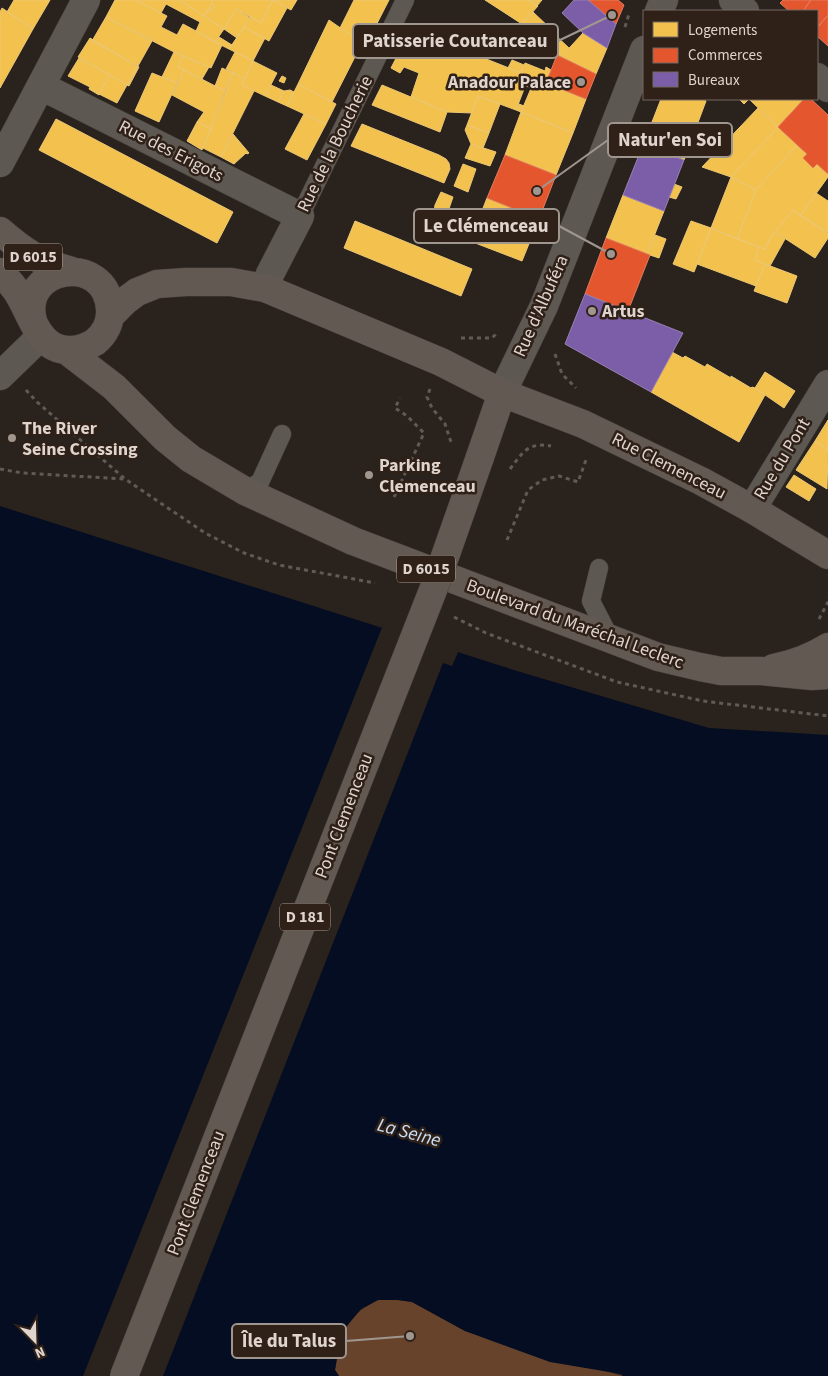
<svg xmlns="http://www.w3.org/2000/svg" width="828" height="1376" font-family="'Source Sans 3',sans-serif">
	<rect width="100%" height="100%" fill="#2a221d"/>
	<path fill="#67432c" d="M378,1300H398L412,1302L465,1331L623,1376H339L335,1370C339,1346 341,1327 361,1310C366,1306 373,1303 378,1300Z"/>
	<path fill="#040d21" d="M0,506L517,671L709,728L828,735V1376H623L621,1374L550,1362L465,1331L412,1302L398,1300H378L361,1309L346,1327L340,1341L335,1370L339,1376H0Z"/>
	<path fill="#2a221d" d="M383,625L459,650L452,666L443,663L163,1376H83Z"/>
	<path fill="#f2c14e" stroke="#ecc774" d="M14,0H50L33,29L7,12Z
		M115,0H136L167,16L161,27L177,35L183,24L222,45L211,68L174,52L106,17Z
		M136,0H179L224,29L215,42L196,31L200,22L166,4L161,13Z
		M179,0H214L204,16Z
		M214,0H273L261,23L236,9L224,29L204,16L208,9L212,11L215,6L212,3Z
		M273,0H297L291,10Z
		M273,0L287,8L269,41L244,27L251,17L261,23Z
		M354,0H389L366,45L340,28Z
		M485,0H528L538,6L522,24Z
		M528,0H542L537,6Z
		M212,3L215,6L212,11L208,9Z
		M2,8L33,29L0,88V12Z
		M236,9L250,18L237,38L224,29Z
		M533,12L552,30L540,43L519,27Z
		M106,17L152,41L138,66L92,41Z
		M329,20L362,43L332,102L298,84Z
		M244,27L265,38L253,61L229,49Z
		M411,29L529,76L516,110L478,96L472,113L447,112L411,97L419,73L404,67L400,73L391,68Z
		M551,31L569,48L561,57L557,55V56L540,43Z
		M583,33L607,48L596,74L561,57Z
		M219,37L232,45L229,49L215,42Z
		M90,38L137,66L127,85L78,57Z
		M174,52L183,56L178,67L184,70L177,83L162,77Z
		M235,52L253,61L245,79L226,69Z
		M183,56L209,67L202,79L178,67Z
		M79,58L110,75L99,95L89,89L90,87L68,76Z
		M512,60L524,65L521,73L508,68Z
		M253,61L277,73L265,96L242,85Z
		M525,63L545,71L546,67L551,70L546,83L521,73Z
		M137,66L139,67L129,86L127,85Z
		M222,68L233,73L225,91L215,86Z
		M184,70L225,91L211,128H212L211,129L197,122L204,112L172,95Z
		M152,73L177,83L159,122L135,111Z
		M233,73L245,79L242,85L254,91L221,157L203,148L211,129L212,128H211Z
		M110,75L127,85L117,103L99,94Z
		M282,76L286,78L284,83L279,81Z
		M529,76L535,79L531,88L526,86Z
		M535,79L586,99L573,133L521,112Z
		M298,84L336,104L326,124L287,106Z
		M271,85L284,91L278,102L265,96Z
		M382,85L447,112L440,132L372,105Z
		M290,90L294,92L287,106L278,102L284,91Z
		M478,96L500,104L489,133L467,125Z
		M661,99H702L706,101L684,160L643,145Z
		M739,99H804L778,127L749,99L744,104Z
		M519,104L524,106L521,112L516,110Z
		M758,108L778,127L731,177L702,167Z
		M521,112L573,133L556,175L505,155Z
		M304,114L326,124L307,160L285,149Z
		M56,119L233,212L217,243L39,150Z
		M197,122L211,129L202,150L187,141Z
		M362,124L439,155L446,159L449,163L450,169L444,183L351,146Z
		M467,125L489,133L483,148L471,144L465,130Z
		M778,127L797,145L756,190L731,177Z
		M233,134L249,153L247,154L246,153L234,164L221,157Z
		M471,144L496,152L490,166L465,158Z
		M797,145L807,154L803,158L813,168L817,164L828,174V177L800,216L793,210L771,237L765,249L737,239L756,190Z
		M463,164L476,169L468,192L454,186Z
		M731,177L756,190L737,239L711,228Z
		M674,184L682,187L676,199L669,197Z
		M441,192L453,197L442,229L437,224L434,212L435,205Z
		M816,193L828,201V231L827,232L800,216Z
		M623,195L664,211L647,254L606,238Z
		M487,198L539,219L522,261L470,241Z
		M793,210L828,233V238L815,258L775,232Z
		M355,221L472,269L461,296L344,248Z
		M691,221L711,228L694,272L673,264Z
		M711,228L759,247L755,260L765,264L756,286L697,264Z
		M775,232L785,239L770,266L755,260L759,247L765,249L771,237Z
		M655,235L666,239L659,258L647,254Z
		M765,264L797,276L787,303L754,291Z
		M672,352L683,358L685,356L705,367L707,364L731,378V376L751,388L752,387L755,388L765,395L739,442L651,392Z
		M765,372L795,391L784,408L755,388Z
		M828,420V450L815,441Z
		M815,441L828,450L827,489L796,470Z
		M794,475L816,489L809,501L786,487Z"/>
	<path fill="#e4572e" stroke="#e27c5e" d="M588,0H618L624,5L616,24Z
		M783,0H811L803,11H789L780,3Z
		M811,0H828V15L817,28V11H803Z
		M828,15V46L817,36V28Z
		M557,55L596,74L586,99L546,83Z
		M804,99H811L828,115V174L817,164L813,168L803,158L807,154L778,127Z
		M505,155L556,175L539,219L487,198Z
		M606,238L650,255L628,311L585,294Z"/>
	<path fill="#7b5ea7" stroke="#9981b3" d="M574,0H588L616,24L607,48L583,33L562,13Z
		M643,145L684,160L664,211L623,195Z
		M585,294L683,333L651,392L565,344Z"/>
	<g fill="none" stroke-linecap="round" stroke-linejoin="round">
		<defs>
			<path id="lane" d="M300,216L405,0
				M245,491L260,482L282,434
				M599,568L591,601L610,638"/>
			<path id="street" d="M733,0L745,11
				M659,11L664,0
				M817,77L828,88
				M41,86L300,216L270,274L265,288
				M0,163L86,0
				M0,376L34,343L40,335
				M502,393L544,306L644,50
				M752,509L828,384"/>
			<path id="primary" d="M0,231C24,252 41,263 72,271
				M0,272C7,279 14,286 19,295C32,316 39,351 70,350C79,350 87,347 95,342C105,334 111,322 110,309C106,251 18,266 33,321
				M110,316L125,301L137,292L157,284L186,282H231L265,288L441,362L502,393L583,424L701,481L752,509L828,555
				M66,350L114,387L165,438L191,459L245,491L353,541L658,657L700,667L721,671H761L812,676L828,675
				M480,457L502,393
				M774,668C793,664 812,657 828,647"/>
		</defs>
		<use href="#lane" stroke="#47403c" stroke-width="19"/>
		<use href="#street" stroke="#47403c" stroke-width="29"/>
		<use href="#primary" stroke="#47403c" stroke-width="29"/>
		<path stroke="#605a56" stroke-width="3" stroke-dasharray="4 4" stroke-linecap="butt" d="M625,27L629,14
			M461,338H492L496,334
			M555,354L562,374L576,388
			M430,389L427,397L432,408L445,424L452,445
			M26,390L37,402L125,479L205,533L244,553L279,565L375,583
			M0,469L22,473L124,479
			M510,469C523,452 528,442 551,446
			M394,497L424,433L407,416L395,408L400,398
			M507,540L528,490L542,480L559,476L578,482L587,457
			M454,617L486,633L617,682L703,701L828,716
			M819,619L828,602V597"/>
		<use href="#lane" stroke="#5e5853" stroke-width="18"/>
		<use href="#street" stroke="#5e5853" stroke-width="28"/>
		<use href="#primary" stroke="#635953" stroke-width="28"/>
		<defs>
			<path id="primary-bridge" d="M124,1376L435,585L480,457"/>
		</defs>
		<use href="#primary-bridge" stroke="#47403c" stroke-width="29" stroke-linecap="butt"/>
		<use href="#primary-bridge" stroke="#635953" stroke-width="28"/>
	</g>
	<g fill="#a09690" stroke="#2f2118" stroke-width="2">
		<circle cx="581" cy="82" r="5"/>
		<circle cx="592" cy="311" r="5"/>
		<circle cx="12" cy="438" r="5"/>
		<circle cx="369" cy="475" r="5"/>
	</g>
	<g text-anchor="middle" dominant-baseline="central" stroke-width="5" stroke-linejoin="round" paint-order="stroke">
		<g fill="#2f2118" stroke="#aa9e97" stroke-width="1">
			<rect x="4" y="243.5" width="58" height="27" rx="4"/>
			<rect x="397" y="555.5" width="58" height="27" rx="4"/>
			<rect x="280" y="903.5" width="50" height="27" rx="4"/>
		</g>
		<g font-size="16" font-weight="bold" fill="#dfd4ce">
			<text x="33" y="257">D 6015</text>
			<text x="426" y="569">D 6015</text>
			<text x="305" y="917">D 181</text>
		</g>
		<g font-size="18" font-weight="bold" fill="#dfd4ce" stroke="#2f2118" text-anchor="start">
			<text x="571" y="82" text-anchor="end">Anadour Palace</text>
			<text x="602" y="311">Artus</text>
			<text x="22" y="428">The River<tspan x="22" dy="21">Seine Crossing</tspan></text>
			<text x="379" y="465">Parking<tspan x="379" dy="21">Clemenceau</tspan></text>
		</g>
		<g font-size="18" fill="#dfd4ce" stroke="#2f2118">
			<text transform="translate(335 144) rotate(-64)">Rue de la Boucherie</text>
			<text transform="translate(171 151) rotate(27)">Rue des Erigots</text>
			<text transform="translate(541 306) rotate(-66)">Rue d'Albuféra</text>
			<text transform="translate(782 459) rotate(-59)">Rue du Pont</text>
			<text transform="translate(669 466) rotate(27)">Rue Clemenceau</text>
			<text transform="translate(575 624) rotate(20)">Boulevard du Maréchal Leclerc</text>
			<text transform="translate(344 816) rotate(-69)">Pont Clemenceau</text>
			<text transform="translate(196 1193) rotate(-69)">Pont Clemenceau</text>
		</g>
		<g font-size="19" font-style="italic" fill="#cbe0f8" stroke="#2f2118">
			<text transform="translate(409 1133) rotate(15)">La Seine</text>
		</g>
	</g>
	<path fill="none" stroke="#a09690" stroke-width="2" d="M612 15L558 41M537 191L608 140M611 254L559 226M410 1336L346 1341"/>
	<g fill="#a09690" stroke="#2f2118" stroke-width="2">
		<circle cx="612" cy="15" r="5"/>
		<circle cx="537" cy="191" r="5"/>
		<circle cx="611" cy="254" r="5"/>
		<circle cx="410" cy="1336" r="5"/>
	</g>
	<g fill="#2f2118" stroke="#a09690" stroke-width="2">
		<rect x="353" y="24" width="205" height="34" rx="5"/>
		<rect x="608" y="123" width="124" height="34" rx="5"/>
		<rect x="414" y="209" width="145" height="34" rx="5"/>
		<rect x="232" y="1324" width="114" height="34" rx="5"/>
	</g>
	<g font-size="19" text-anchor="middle" font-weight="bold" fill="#dfd4ce">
		<text x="455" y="47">Patisserie Coutanceau</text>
		<text x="670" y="146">Natur'en Soi</text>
		<text x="486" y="232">Le Clémenceau</text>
		<text x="289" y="1347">Île du Talus</text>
	</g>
	<rect x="643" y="10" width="175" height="90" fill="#2f2118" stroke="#756961"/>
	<rect x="653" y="22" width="25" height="15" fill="#f2c14e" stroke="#756961"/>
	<text x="688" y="35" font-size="15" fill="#dfd4ce">Logements</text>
	<rect x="653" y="48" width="25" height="15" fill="#e4572e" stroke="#756961"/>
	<text x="688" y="60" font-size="15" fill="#dfd4ce">Commerces</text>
	<rect x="653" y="72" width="25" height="15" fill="#7b5ea7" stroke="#756961"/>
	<text x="688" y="85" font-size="15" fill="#dfd4ce">Bureaux</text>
	<g transform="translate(35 1341) rotate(157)" stroke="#2f2118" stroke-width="4" paint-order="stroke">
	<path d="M0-4L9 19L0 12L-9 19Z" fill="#dfd4ce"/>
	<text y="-8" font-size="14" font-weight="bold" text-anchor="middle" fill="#dfd4ce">N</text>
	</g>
</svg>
